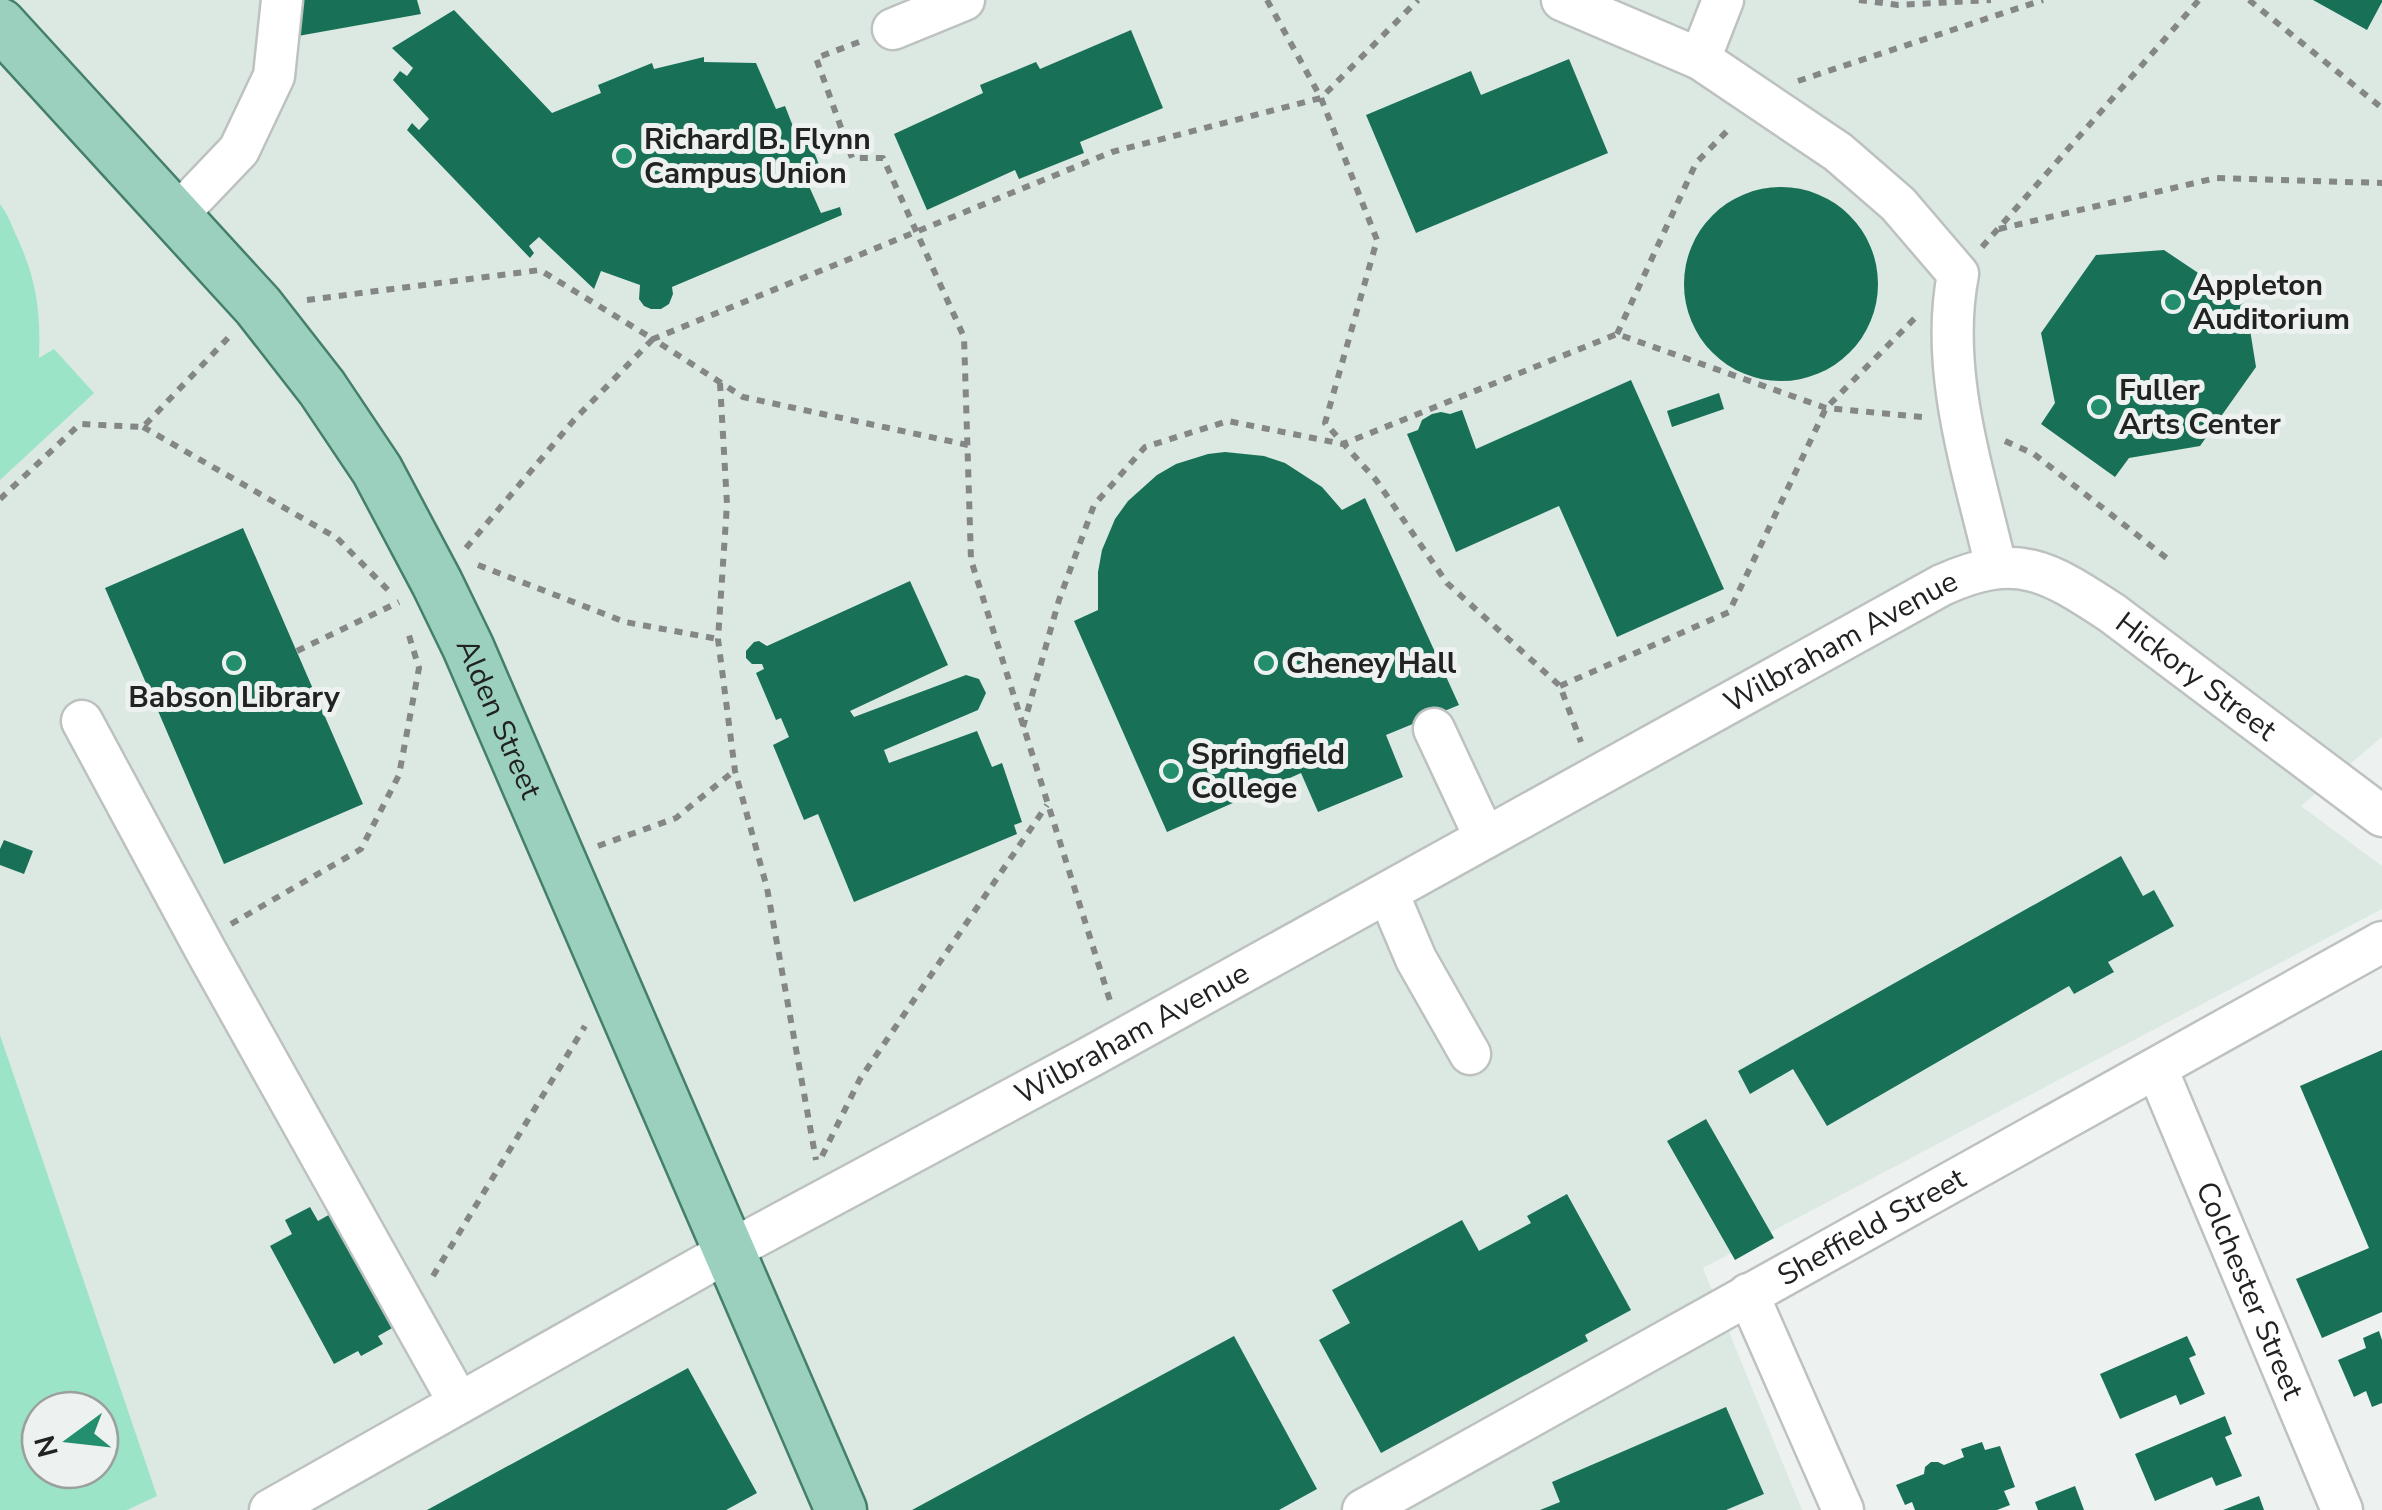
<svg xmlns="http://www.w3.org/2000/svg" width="2382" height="1510" font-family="'Nunito Sans',sans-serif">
	<rect width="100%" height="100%" fill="#edf2f0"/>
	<path fill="#dce9e3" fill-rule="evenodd" d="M0,0H2382V737L2301,806L2382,866V909L1703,1268L1802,1510H0ZM40,1410H100V1470H40Z"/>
	<path fill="#9be4c7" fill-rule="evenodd" d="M0,204C7,213 11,223 15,233C36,277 41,309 39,358L54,349L94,393L0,480Z
		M0,1035L157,1496L127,1510H0ZM100,1410V1470H40V1410Z"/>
	<path fill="#187157" d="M302,0H417L421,14L298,36L302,20Z
		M2313,0H2382V2L2367,30Z
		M454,10L552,113L601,93L598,85L652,63L654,69L704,57V62L756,63L776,109L785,106L796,134L805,130L825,179L808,184L821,213L840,207L842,215L672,287L673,294L669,304L661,309H651L644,306L639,299L640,285L601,271L594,289L539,237L529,246L534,253L530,258L407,130L412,123L419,130L429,119L393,80L400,71L407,76L413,68L392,48Z
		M1131,30L1163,108L1080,142L1084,153L1019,179L1015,170L927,210L894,134L983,93L980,85L1036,62L1040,69Z
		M1569,59L1608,153L1416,233L1366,115L1471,71L1481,95Z
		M1684 284a97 97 0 1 1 194 0a97 97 0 1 1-194 0Z
		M2164,250L2246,305L2256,367L2200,446L2129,458L2115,477L2041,424L2055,403L2041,333L2096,255Z
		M1631,380L1724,589L1617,637L1559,506L1456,552L1407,434L1418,430L1422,420L1432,414L1441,412L1450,414L1462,410L1476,449Z
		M1719,393L1724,409L1672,427L1667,411Z
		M1225,452L1264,456L1285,463L1322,487L1342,510L1365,498L1459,705L1386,735L1403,777L1318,812L1301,773L1167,832L1074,621L1098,610V572L1102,550L1115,519L1128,501L1157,475L1176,464L1208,454Z
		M243,528L363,804L224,864L105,588Z
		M910,581L948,665L850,711L854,717L966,675L979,679L986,693L978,710L884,750L889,763L977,731L992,767L1002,763L1022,822L1014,825L1017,834L854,902L818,814L804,820L773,745L789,737L781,718L776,720L756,673L764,669L762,664H752L746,658V651L754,642L759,641L767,646Z
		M4,840L33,851L24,874L0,865V849Z
		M2121,856L2143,896L2154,890L2174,926L2108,962L2114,972L2074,994L2069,986L1827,1126L1793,1069L1750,1094L1738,1071Z
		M2382,1050V1312L2322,1338L2296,1279L2369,1248L2300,1086Z
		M1706,1119L1774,1238L1735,1260L1667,1141Z
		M1567,1194L1631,1310L1585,1335L1588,1341L1381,1453L1319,1340L1350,1323L1332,1290L1462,1220L1479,1251L1531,1223L1527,1216Z
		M310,1207L318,1221L341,1208L403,1322L378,1336L383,1344L361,1356L358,1351L334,1364L270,1246L292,1234L285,1220Z
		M2379,1331L2382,1340V1403L2372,1407L2366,1391L2354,1397L2338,1360L2366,1348L2363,1338Z
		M1234,1336L1317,1489L1279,1510H912Z
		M2187,1336L2196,1355L2189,1358L2205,1394L2180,1405L2176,1395L2120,1419L2100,1374Z
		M688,1368L757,1493L726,1510H427Z
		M1726,1407L1764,1494L1726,1510H1540L1560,1502L1552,1482Z
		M2225,1416L2232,1434L2225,1437L2242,1476L2216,1486L2212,1477L2155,1501L2135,1454Z
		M1982,1442L1985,1450L2000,1446L2015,1487L2004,1491L2010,1505L1997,1510H1915L1912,1502L1905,1505L1896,1485L1924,1474L1925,1467L1931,1462H1938L1944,1465L1964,1457L1961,1449Z
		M2075,1486L2084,1510H2038L2035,1502Z
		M2259,1496L2264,1510H2223Z"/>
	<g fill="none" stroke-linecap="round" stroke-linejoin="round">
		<defs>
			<g id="minor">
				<path d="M1562,0L1700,59L1838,152L1898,204L1958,274C1939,372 1974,472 1996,567"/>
				<path d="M893,29L964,0"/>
				<path d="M1700,59L1723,0"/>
				<path d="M176,216L239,150L274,76L282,0"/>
				<path d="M82,721L206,951L459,1403"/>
				<path d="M1434,729L1485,838"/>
				<path d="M1388,893L1416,959L1470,1054"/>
				<path id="s1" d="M2157,1069L2342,1510"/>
				<path d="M1748,1294L1843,1510"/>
				<path id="s2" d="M270,1510L729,1251L1090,1057L1942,585C2017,551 2048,571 2112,613L2382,816"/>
				<path id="s3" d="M1363,1510L2382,942"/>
			</g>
			<g id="major">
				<path id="s4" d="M0,24L258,306L322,388L377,470L437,583L468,647L841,1510"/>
			</g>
		</defs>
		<use href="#minor" stroke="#bdc2c0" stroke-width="45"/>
		<use href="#major" stroke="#447f6a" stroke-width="55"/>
		<path stroke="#848786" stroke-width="6" stroke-dasharray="8 8" stroke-linecap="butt" d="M1267,0L1321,98L1377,240L1325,423L1376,480L1447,583L1560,686L1581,742
			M1859,0L1898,5L1991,0
			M2249,0L2382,108
			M859,42L816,58L852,158H883L964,337L971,560L1111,1004
			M1798,81L2043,0
			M1999,229L2216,178L2382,183
			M1982,247L2199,0
			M307,300L540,270L653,339L574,420L466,548
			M1617,334L1696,163L1731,127
			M720,383L727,504L718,639L735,771L767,888L816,1160
			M143,427L337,538L390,592
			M2005,441L2034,454L2169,560
			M968,445L743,397L653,339L1112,152L1321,98L1418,0
			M0,499L80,424L143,427L228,338
			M478,565L625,622L718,639
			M297,651L399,602
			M1560,686L1729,612L1826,408L1915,318
			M1023,727L1059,600L1094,505L1145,447L1228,421L1343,444L1617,334L1826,408L1923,417
			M598,846L676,818L734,771
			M231,924L361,849L399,775L419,668L407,629
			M822,1156L860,1079L1047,805
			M433,1276L585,1026"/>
		<use href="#minor" stroke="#fff" stroke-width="40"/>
		<use href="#major" stroke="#9ad0bd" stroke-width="50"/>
	</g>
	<g fill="#238f6e" stroke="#edf2f0" stroke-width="4">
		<circle cx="624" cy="156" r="10"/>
		<circle cx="2173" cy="302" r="10"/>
		<circle cx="2099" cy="407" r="10"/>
		<circle cx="234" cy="663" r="10"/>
		<circle cx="1266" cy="663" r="10"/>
		<circle cx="1171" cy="771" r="10"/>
	</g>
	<g text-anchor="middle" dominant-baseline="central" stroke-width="10" stroke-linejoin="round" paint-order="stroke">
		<g font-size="30" font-weight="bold" fill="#212322" stroke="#edf2f0" text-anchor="start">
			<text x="644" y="139">Richard B. Flynn<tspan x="644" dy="34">Campus Union</tspan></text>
			<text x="2193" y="285">Appleton<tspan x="2193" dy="34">Auditorium</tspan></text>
			<text x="2119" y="390">Fuller<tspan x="2119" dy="34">Arts Center</tspan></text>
			<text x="1286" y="663">Cheney Hall</text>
			<text x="234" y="697" text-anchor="middle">Babson Library</text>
			<text x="1191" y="754">Springfield<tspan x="1191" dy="34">College</tspan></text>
		</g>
		<g font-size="30" fill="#212322" stroke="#edf2f0">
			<text stroke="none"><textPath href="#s2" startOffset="1795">Wilbraham Avenue</textPath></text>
			<text stroke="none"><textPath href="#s2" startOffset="2200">Hickory Street</textPath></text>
			<text stroke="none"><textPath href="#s4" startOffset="862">Alden Street</textPath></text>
			<text stroke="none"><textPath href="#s2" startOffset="985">Wilbraham Avenue</textPath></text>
			<text stroke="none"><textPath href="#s3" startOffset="582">Sheffield Street</textPath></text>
			<text stroke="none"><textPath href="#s1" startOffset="240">Colchester Street</textPath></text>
		</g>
	</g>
	<g transform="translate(70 1440) rotate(255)"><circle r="48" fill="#edf2f0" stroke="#9b9f9e" stroke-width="2.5"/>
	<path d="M0-8L18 38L0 25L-18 38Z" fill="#238f6e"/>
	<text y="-15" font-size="28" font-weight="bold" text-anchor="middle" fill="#212322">N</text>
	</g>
</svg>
